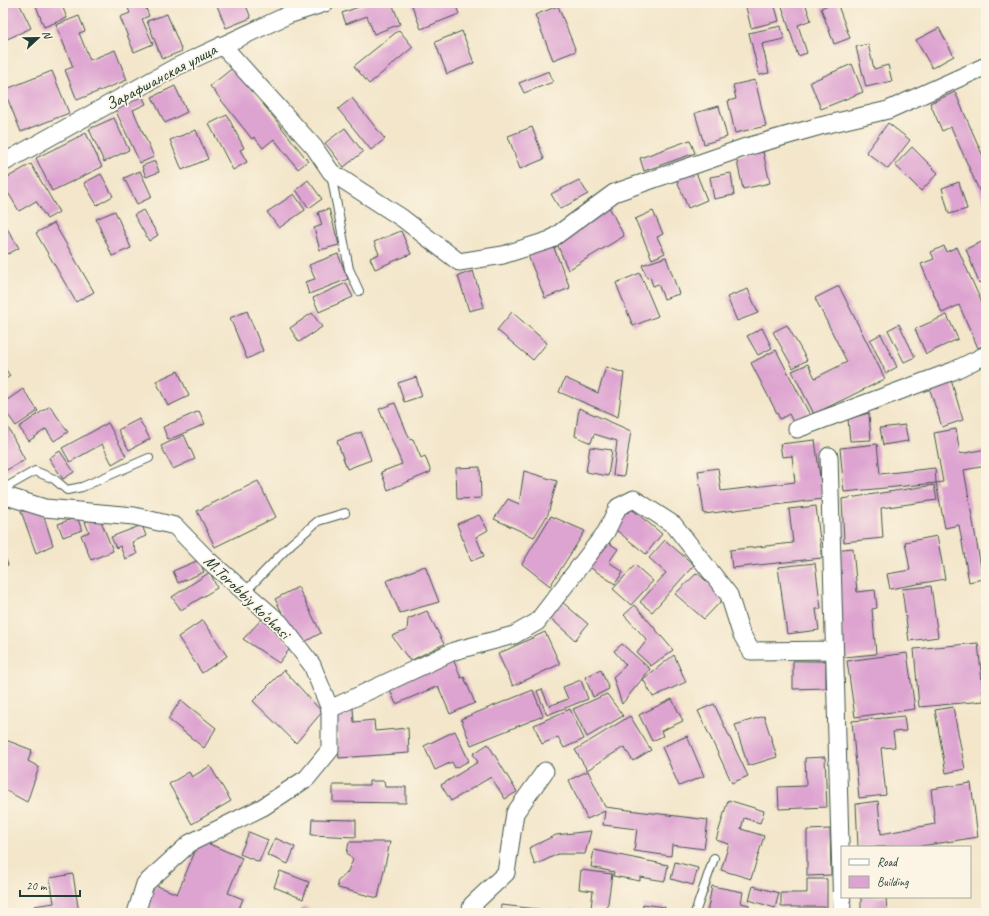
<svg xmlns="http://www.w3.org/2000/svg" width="989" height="916" font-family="Caveat,sans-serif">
	<rect width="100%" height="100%" fill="#fcf5e5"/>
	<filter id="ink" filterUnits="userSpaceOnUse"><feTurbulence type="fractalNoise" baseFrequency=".025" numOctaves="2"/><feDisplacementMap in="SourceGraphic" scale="8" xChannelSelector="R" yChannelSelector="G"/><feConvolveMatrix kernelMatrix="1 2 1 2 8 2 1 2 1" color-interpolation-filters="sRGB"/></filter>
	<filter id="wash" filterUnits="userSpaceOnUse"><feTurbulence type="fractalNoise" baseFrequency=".012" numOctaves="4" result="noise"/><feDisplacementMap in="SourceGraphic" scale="16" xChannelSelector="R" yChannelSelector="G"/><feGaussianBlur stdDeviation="0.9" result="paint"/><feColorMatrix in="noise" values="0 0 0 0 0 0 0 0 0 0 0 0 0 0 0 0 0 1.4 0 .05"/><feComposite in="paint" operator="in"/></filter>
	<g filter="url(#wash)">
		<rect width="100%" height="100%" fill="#f3e6ca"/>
		<g id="blocks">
			<path fill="#dea4d1" d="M3,3H19L31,28L3,41Z
				M35,3H61L67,18L44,27Z
				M126,3H144L149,16L142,19L153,44L134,52L120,17L130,13Z
				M216,3H245L251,18L226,28Z
				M369,3H392L400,24L374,34L367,16L346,24L342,13Z
				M411,3H440L441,5L455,3L459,14L421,29Z
				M745,3H774L779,21L751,28Z
				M781,3H805L811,20L798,25L807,53L798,56Z
				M833,3H837L850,38L834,44L821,8Z
				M558,6L576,51L553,60L535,15Z
				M167,14L182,51L162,59L147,21Z
				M79,16L85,31L79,33L90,60L115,50L127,80L77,100L65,70L73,67L56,25Z
				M781,26L784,39L762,44L769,73L759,75L749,33Z
				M939,28L954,56L932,68L916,40Z
				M399,30L413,47L369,84L354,66Z
				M462,31L474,63L447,74L435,42Z
				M868,44L874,69L888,65L892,81L866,87L856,47Z
				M852,64L863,92L821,109L810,82Z
				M234,67L308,161L298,169L274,139L263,148L254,137L252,139L210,86Z
				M52,71L69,113L21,132L4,90Z
				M549,71L553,82L524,93L519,83Z
				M755,80L766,126L735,133L728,101L736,99L733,85Z
				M175,86L187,112L165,123L152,97Z
				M955,92L986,163V206L951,127L942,131L930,103Z
				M141,93L146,104L133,110L154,157L140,163L113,105Z
				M352,98L385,139L371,150L338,109Z
				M719,106L727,137L704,144L695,113Z
				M227,115L244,148L240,150L247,162L233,170L209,124Z
				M114,118L129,150L104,162L89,129Z
				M888,123L910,140L888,169L866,152Z
				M532,127L544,159L520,169L508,136Z
				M345,128L363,152L344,167L325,143Z
				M196,130L208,159L182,170L170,140Z
				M86,133L102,167L52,191L36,158Z
				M690,140L695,153L644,171L640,158Z
				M912,147L938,173L921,191L895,165Z
				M763,152L770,183L743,189L736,157Z
				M155,161L159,172L146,177L142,166Z
				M31,164L59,212L47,219L36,201L19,211L9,194L3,198V180Z
				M695,170L707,200L688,208L676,178Z
				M140,171L152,197L137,204L124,178Z
				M731,173L734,195L714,199L710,177Z
				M101,174L113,196L97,205L84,183Z
				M308,180L322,199L309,208L296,190Z
				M579,180L588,194L560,209L551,194Z
				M959,182L967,209L949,214L942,188Z
				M294,194L305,210L279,228L267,212Z
				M608,205L624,236L568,270L555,239Z
				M329,209L339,245L320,250L314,228L322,225L318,212Z
				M143,210L158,235L149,241L134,215Z
				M115,211L131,248L112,256L96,219Z
				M653,211L663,234L657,237L665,253L652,259L635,219Z
				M3,222L19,248L8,254L3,246Z
				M54,223L94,292L76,302L36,233Z
				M401,231L411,254L375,269L370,258L379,254L374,242Z
				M986,240V280L979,283L966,249Z
				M552,243L570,288L545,298L527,253Z
				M944,246L946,252L957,247L986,312V344L978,348L959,305L942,313L921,264L934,259L931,252Z
				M338,254L348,279L309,294L305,282L315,279L309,265Z
				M666,257L679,294L664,299L658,284L653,286L650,277L647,278L642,265Z
				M473,271L484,307L469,311L458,276Z
				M640,273L658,316L633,326L616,283Z
				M346,283L353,297L319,312L313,298Z
				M839,286L885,379L814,414L792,371L808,364L815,378L847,362L815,298Z
				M986,286V299L981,288Z
				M748,289L758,313L737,321L727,297Z
				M247,311L263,351L247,359L230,318Z
				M512,312L547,343L533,360L497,330Z
				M312,313L322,327L299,342L290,328Z
				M947,315L958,339L926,354L915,329Z
				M899,324L915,357L904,362L888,330Z
				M787,325L807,360L793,368L773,332Z
				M762,328L772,348L758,355L747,336Z
				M881,334L897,367L886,373L870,340Z
				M776,350L811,417L795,426L789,414L780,419L751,363Z
				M3,365L10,376L3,381Z
				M606,367L624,373L618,417L559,392L565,378L598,393Z
				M178,371L189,396L168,406L156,381Z
				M416,377L422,396L404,402L398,383Z
				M951,380L963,420L942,427L929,387Z
				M23,389L38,411L16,426L3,408V403Z
				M395,403L410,440L413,439L421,458L425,456L431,472L388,490L381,472L402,464L379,409Z
				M50,406L68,432L54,441L46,429L29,441L19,427Z
				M579,408L631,431L624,476L613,475L617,441L594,434L591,443L575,436Z
				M199,411L205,424L168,440L163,427Z
				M869,413L871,440L850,441L848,419Z
				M139,419L150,439L129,450L118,430Z
				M4,420L25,460L3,472V421Z
				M108,423L126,456L112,464L102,444L70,462L62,448Z
				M905,425L908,441L883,445L880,428Z
				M956,429L960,454L986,449V466L964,470L983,579L969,582L959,525L945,528L936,483L943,482L934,433Z
				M361,432L371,460L347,469L337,441Z
				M184,435L195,459L173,469L161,446Z
				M815,440L823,499L704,514L698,471L718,468L721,491L795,482L792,456L782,457L780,444Z
				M877,444L880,474L935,468L936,483L844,492L840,448Z
				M590,447L612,450L608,476L586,472Z
				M60,451L74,472L63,479L49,458Z
				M480,467L481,498L457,499L456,468Z
				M524,471L557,481L548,514L534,537L494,519L508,499L519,504Z
				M258,481L276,517L215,547L197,511Z
				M934,485L937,500L881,508L883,538L844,542L842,499Z
				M628,506L662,534L646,554L611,526Z
				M816,506L822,558L732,568L730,550L793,543L789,509Z
				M21,511H42L53,545L36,553Z
				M479,515L488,530L476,537L484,556L471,561L457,524Z
				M99,516L113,551L91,560L81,535L89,532L85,522Z
				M551,516L585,531L550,586L522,564Z
				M77,517L82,530L63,537L58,524Z
				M142,525L146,536L132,542L137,554L125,559L120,546L116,548L111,537Z
				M937,536L945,579L890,589L887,574L910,570L905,542Z
				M603,539L618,549L609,562L623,572L615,584L585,564Z
				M665,540L694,565L652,612L640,602L666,573L649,558Z
				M853,548L857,592L875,590L877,608L872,609L876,654L844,657L834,550Z
				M3,552L8,565L3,567Z
				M199,560L204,572L178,583L173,571Z
				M815,563L821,609H816L819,630L787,634L778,567Z
				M635,565L653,581L631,605L613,589Z
				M425,566L439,602L400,613L386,581Z
				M210,572L217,588L181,610L172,597Z
				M697,573L725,597L704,619L675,594Z
				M931,586L938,637L909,641L902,589Z
				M298,587L321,633L299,645L275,599Z
				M561,601L588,624L575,640L548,616Z
				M635,605L673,650L651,666L637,653L647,640L624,615Z
				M427,611L444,644L410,661L392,636L407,630L408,619Z
				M262,619L292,646L279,663L243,639Z
				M203,620L227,656L202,673L178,637Z
				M545,632L560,664L513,686L498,654Z
				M978,643L984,701L919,707L914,649Z
				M622,644L650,669L622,704L613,677L626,665L614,651Z
				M907,653L915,709L855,717L847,661Z
				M674,655L686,682L653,697L643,679Z
				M453,659L461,678L464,677L475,703L450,714L438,686L396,704L388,686Z
				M793,661H826V688L793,689Z
				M284,670L322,712L296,743L253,701Z
				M601,670L609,689L593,697L585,677Z
				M581,680L588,699L547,715L537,691L542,689L549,706L568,699L563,687Z
				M533,690L543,716L471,745L461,719Z
				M607,694L623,716L587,737L573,709Z
				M672,699L683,721L661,731L663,736L652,741L639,715Z
				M181,700L216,728L204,748L168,719Z
				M714,704L748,776L732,783L698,711Z
				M953,707L965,769L946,773L935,710Z
				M353,708L354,722L374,720L375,731L408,728L409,753L339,758L336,709Z
				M570,709L584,739L564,748L558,737L542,744L534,725Z
				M630,716L651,750L633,761L624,747L587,770L575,750Z
				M764,716L777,757L748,766L735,725Z
				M904,716L906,731L893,732L895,747L881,748L886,795L859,798L852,721Z
				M455,731L469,761L455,768L452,762L435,770L424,746Z
				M687,736L704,776L679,786L662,747Z
				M3,739L32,750L28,761L39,767L27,802L3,789Z
				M488,744L517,792L505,799L491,777L451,801L441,785L478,762L473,754Z
				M825,757L827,807L779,809L778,787L806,786L805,758Z
				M210,766L231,801L192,824L169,784L189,772L192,777Z
				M588,771L605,807L708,820L704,849L672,845L671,856L634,851L637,829L603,825L605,811L587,819L569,780Z
				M369,781H384L385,787H406V803L333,802V785H369Z
				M971,783L978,837L915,847H858L856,804L878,801L881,834L935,824L931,789Z
				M728,800L764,811L760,823L744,818L741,829L764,836L751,879L721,870L729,844L716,840Z
				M312,819L356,820V837L311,835Z
				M830,829L831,875L807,876V830Z
				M591,831L585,854H558L535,865L529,848L556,835Z
				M249,832L268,840L259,862L240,854Z
				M275,838L295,847L288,864L267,855Z
				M200,840L242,858L228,893L243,899L237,913L144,912L155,885L177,894Z
				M349,842H390L378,898L338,888L337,882L347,873L353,860L347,853Z
				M594,850L668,865L665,881L640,877V881L613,876L614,872L591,867Z
				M675,862L698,868L693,885L671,879Z
				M581,870L612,874L607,910L591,908L593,891L579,889Z
				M280,871L309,882L303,899L274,887Z
				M73,874L79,913H35L34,906L54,903L50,878Z
				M807,879H827V907H781V893H807Z
				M712,886L743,892L741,903L749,905L748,913H707Z
				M753,886L779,893L775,908L749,900Z
				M861,897H886L887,913H861Z
				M643,904L665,907L664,913H642Z
				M501,905L547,910V913H500Z
				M304,906L318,913H301Z
				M570,909L585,911V913H570Z
				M769,911L787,912V913H769Z"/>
		</g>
	</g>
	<g filter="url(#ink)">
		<use href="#blocks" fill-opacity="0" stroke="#3f564a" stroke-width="1"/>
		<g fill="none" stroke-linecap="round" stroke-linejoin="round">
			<defs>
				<path id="lane" d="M331,174L349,269L359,291
					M3,489L35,471L54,479L67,490L82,487L149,458
					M245,592L291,544L318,521L345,513
					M695,913L714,858"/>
				<path id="street" d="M222,45L314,147L331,172L402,218L459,262L503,255L550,240L614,193L743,148L820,126L888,110L986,66
					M3,163L176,67L288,15L325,3
					M797,429L953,371L986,355
					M829,456L842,913
					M3,495L45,508L134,516L175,526L208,560L280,623L312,665L330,709V750L307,778L263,807L190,843L145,884L136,913
					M330,709L454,651L514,635L537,622L606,532L618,507L634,499L674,525L729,595L741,633L751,651L834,650
					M470,913L472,905L506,873L515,813L545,771"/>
			</defs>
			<use href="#lane" stroke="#3f564a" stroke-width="10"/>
			<use href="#street" stroke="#3f564a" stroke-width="19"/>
			<use href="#lane" stroke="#fff" stroke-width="8"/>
			<use href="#street" stroke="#fff" stroke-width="17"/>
		</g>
	</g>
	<g text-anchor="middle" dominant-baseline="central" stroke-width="3.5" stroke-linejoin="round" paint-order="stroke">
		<g font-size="17" fill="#1f3d34" stroke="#fcf5e5">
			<text transform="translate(161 77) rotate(-28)">Зарафшанская улица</text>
			<text transform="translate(247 597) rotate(44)">M.Torobbiy ko'chasi</text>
		</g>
	</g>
	<rect width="989" height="916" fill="none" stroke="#fcf5e5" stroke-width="16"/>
	<rect x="841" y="846" width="130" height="52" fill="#fcf5e5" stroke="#a4ab9e"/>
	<rect x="849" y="859" width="20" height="6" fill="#ffffff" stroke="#a4ab9e"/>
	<text x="877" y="866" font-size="12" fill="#1f3d34">Road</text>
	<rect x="849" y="876" width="20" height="12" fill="#dea4d1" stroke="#a4ab9e"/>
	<text x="877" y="886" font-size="12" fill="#1f3d34">Building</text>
	<g transform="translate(38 38) rotate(68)" stroke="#fcf5e5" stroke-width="3" paint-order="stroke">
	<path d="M0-3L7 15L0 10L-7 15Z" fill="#1f3d34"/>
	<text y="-6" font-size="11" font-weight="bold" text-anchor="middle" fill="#1f3d34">N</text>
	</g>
	<path d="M20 890v6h60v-6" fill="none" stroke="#1f3d34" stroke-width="2"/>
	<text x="26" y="890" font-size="12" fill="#1f3d34" stroke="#fcf5e5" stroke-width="3" paint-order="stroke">20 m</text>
</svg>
